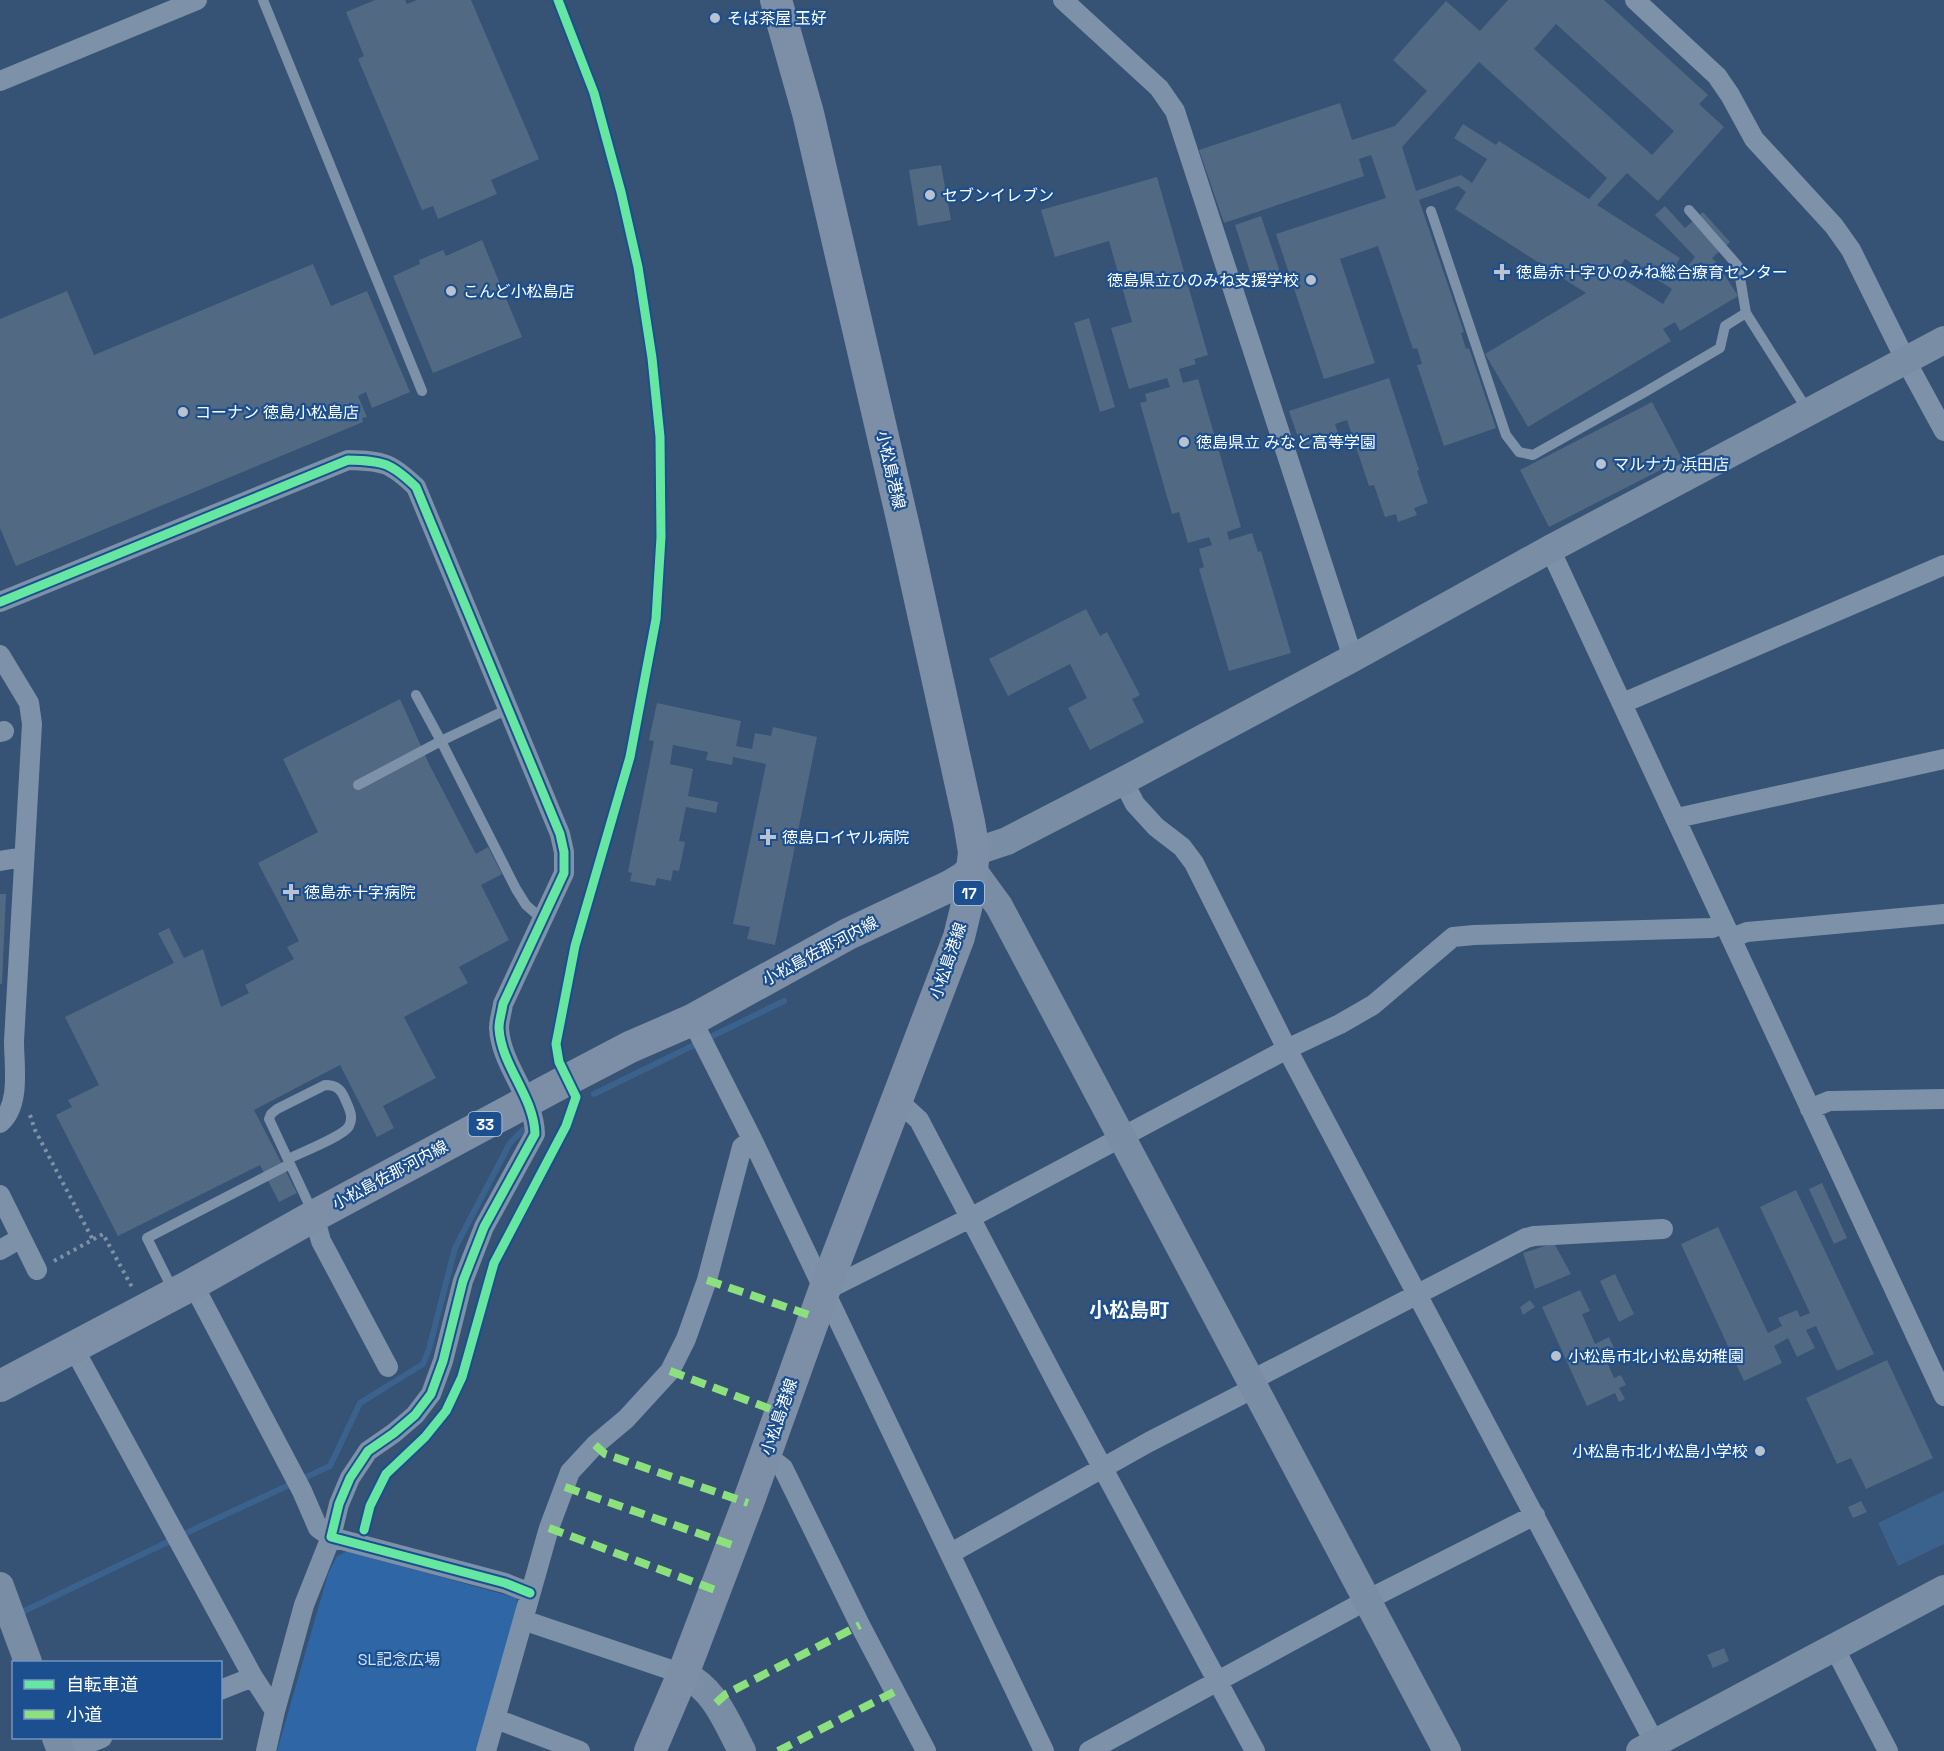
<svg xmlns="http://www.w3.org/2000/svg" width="1944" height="1751" font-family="'Space Grotesk','Noto Sans JP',sans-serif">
	<rect width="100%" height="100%" fill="#365274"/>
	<path fill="#2f66a5" d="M348,1551L516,1598L519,1610L476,1751H277L328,1574L337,1556Z"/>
	<path fill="#3b618d" d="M1944,1491V1544L1898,1566L1878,1523Z"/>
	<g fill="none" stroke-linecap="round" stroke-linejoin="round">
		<path stroke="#3b618d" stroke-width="6" d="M594,1094L784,1001
			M18,1614L201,1526L330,1466L360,1403L423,1364L429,1349L455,1248L510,1143L523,1130"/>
	</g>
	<path fill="#526984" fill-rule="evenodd" d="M375,0H405L407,4L417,0H471L539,159L491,180L497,194L438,219L433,206L422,210L358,59L364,56L346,12Z
		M1508,0H1604L1708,95L1699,104L1724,127L1658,201L1627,173L1597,205L1680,258L1676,265L1684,271L1695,257L1655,215L1665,206L1685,228L1703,212L1730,242L1712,258L1721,267L1709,279L1712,281L1724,274L1738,296L1680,331L1675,322L1663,329L1671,341L1528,427L1485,354L1586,293L1455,209L1466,192L1458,186L1419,200L1464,332L1461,333L1466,349L1469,348L1496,428L1444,446L1417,365L1422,364L1417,348L1413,349L1378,246L1340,259L1375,363L1324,379L1276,234L1386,198L1371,155L1359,159L1364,176L1224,223L1199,150L1340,103L1352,140L1395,126L1427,91L1393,60L1446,1L1480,31ZM1556,24L1674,131L1652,155L1534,49ZM1479,62L1607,178L1589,199L1499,141L1496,145L1463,124L1454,138L1487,159L1472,183L1461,175L1416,191L1402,147ZM1625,259L1672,289L1663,304L1615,274Z
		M941,165L951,220L918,226L909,170Z
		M1157,177L1208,355L1194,359L1196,364L1179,369L1183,383L1198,379L1241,527L1227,532L1229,540L1252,533L1258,552L1261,551L1291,653L1229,671L1199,569L1204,567L1199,549L1212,545L1209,537L1188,543L1179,512L1172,514L1140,403L1147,401L1145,394L1170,387L1167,378L1129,389L1111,328L1132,322L1109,241L1055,257L1041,210Z
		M1261,216L1281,275L1254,284L1235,225Z
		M482,240L522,337L433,373L393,276L420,264L419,260L443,250L446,256Z
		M313,264L331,306L367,291L410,392L372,408L366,392L358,396L367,417L362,418L363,422L16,566L0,528V319L67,291L94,355Z
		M1089,318L1115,407L1100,412L1074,323Z
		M1389,378L1419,470L1417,471L1428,503L1414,508L1417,515L1398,522L1396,514L1385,517L1374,485L1369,486L1347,420L1335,424L1339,436L1302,449L1289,411Z
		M1652,402L1682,459L1549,527L1520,470Z
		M1086,609L1100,636L1107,632L1140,695L1132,699L1144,722L1090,750L1068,708L1087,698L1070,664L1008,696L989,659Z
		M400,699L429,764L476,854L488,847L502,874L481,885L509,940L459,967L468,983L404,1017L436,1078L383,1106L394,1128L377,1137L340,1065L254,1110L297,1193L279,1202L260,1165L118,1236L56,1115L72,1107L68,1100L99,1085L65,1017L174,963L158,933L169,928L184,958L203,949L221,1007L249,993L245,985L294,959L287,947L299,941L258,863L318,832L283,759Z
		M657,703L741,721L736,746L752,749L755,733L771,736L773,727L817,737L775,945L747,939L750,927L733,924L766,764L733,757L732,765L706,760L708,752L673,745L670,764L693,769L688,796L718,802L716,813L686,807L679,841L685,842L679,871L673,870L671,881L657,878L655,886L630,881L632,873L628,872L654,741L649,740Z
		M0,894H6L2,984H0Z
		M1822,1183L1847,1238L1834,1244L1809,1189Z
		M1796,1190L1874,1354L1837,1371L1816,1326L1806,1330L1815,1348L1797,1357L1788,1338L1774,1346L1782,1363L1744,1381L1681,1244L1718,1227L1768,1333L1782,1326L1778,1318L1797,1310L1800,1317L1810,1313L1760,1207Z
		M1554,1243L1571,1274L1535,1289L1523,1253Z
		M1615,1274L1634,1314L1619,1322L1600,1281Z
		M1580,1290L1590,1311L1582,1314L1595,1344L1609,1337L1615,1350L1604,1355L1614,1378L1621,1375L1626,1385L1619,1388L1625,1399L1619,1402L1615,1393L1587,1406L1542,1307Z
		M1530,1300L1535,1307L1523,1315L1520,1307Z
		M1887,1360L1933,1458L1866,1489L1851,1458L1837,1464L1806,1398Z
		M1861,1501L1867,1512L1853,1518L1848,1507Z
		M1724,1648L1729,1661L1713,1668L1707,1655Z"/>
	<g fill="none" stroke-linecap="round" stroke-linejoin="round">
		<path stroke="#7d92a8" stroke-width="4" stroke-dasharray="3 4.5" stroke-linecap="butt" d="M30,1115L35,1130L93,1240
			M54,1261L103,1234L133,1289"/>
		<path stroke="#7d92a8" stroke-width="10" d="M263,0L422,391
			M1689,210L1738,266L1746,313L1808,411
			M1431,211L1506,435L1519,452L1533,455L1645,392L1720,348L1725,326L1746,313
			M416,695L441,741L508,709
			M358,785L441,741L516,889L526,905L543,920
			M288,1159C300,1153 344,1136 349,1126C354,1117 349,1108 345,1099C341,1089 336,1085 325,1085L277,1109L271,1114L269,1119L313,1213
			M174,1292L147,1238L290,1164"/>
		<path stroke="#7d92a8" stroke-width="20" d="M1063,0L1159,88L1175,111L1353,658
			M1635,0L1717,76L1730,95L1754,139L1834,226L1851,250L1906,361L1944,431
			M0,81L197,0
			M1550,549C1683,831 1813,1114 1944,1396
			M0,602L348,460C383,461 390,462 416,487L560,834L564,852V873L503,1004C502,1012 499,1020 499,1028C501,1066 534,1096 535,1134L484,1227L463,1281L443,1361L431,1394L415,1415L394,1433L368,1451L350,1478L339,1504L331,1537L505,1583L530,1593
			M0,655L29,703L32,724L14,1041C14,1066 21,1105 0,1123
			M1623,703L1944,565
			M0,732L4,731
			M1123,781L1135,804L1156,827L1182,847L1194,863L1287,1049L1659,1751
			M1677,818L1944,759
			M0,861L24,857
			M1731,938L1747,932L1944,914
			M692,1020L752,1139L1044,1751
			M897,1100L919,1120L1059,1387L1255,1751
			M1810,1109L1829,1101L1944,1099
			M0,1195L37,1270
			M314,1216L321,1241L388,1367
			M0,1250L21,1238
			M193,1284L302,1491L318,1528L331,1537L304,1605L275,1711L266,1751
			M824,1291L970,1218L1287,1049L1340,1024L1373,1005L1453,937L1474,935L1712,928L1724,923
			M73,1347L253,1677L275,1711
			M1252,1380L1526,1238L1534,1236L1663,1229
			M766,1455L783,1468L860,1625L926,1751
			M951,1553L1149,1442L1256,1387
			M523,1620L683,1674
			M1834,1647L1888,1751
			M220,1690L253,1677
			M496,1719L580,1751
			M68,1751L102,1738
			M486,1751L549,1528L570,1472L595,1445L626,1419L670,1371L686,1339L707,1280L742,1147L752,1139
			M1089,1751L1367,1600L1535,1515"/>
		<path stroke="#798da4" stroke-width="28" d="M974,852L1007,841L1123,781L1353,658L1550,549L1944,340
			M972,869L999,906L1447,1751
			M0,1586L28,1662
			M683,1674C715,1689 726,1721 742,1751
			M56,1738L61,1751
			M1640,1751L1944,1589"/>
		<path stroke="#7d8ea7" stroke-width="32" d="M0,1386L193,1284L314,1216L567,1080L630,1047L692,1020L848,934L950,886L965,877L972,869
			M650,1751L683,1674L748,1503L824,1291L959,937L969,896L974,852L969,822L906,536L808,113L776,0"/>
		<path stroke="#8de07e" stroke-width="8" stroke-dasharray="15 8" stroke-linecap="butt" d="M707,1280L815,1317
			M670,1371L781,1413
			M595,1445L605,1454L748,1503
			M565,1487L732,1545
			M549,1528L715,1590
			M716,1703L726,1694L860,1625
			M778,1751L896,1691"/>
		<defs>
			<path id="cycleway" d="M0,602L348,460C383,461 390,462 416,487L560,834L564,852V873L503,1004C502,1012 499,1020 499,1028C501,1066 534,1096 535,1134L484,1227L463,1281L443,1361L431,1394L415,1415L394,1433L368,1451L350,1478L339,1504L331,1537L505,1583L530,1593
				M364,1530L370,1506L386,1474L425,1437L446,1411L462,1377L494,1263L566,1126L576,1097L559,1062L556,1044L575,946L630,757L656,619L661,537L660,437L652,358L638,267L621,192L594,93L558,0"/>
		</defs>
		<use href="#cycleway" stroke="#1b4f8f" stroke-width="13"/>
		<use href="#cycleway" stroke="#66e7a1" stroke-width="9"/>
	</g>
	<g fill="#b9c2ce" stroke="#1b4f8f" stroke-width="2">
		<circle cx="715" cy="18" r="6"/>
		<circle cx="930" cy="195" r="6"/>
		<path d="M1499 263h6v6h6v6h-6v6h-6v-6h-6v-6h6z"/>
		<circle cx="1311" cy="280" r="6"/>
		<circle cx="451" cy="291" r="6"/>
		<circle cx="183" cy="412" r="6"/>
		<circle cx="1184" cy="442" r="6"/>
		<circle cx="1601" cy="464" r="6"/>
		<path d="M765 828h6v6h6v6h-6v6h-6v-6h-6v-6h6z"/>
		<path d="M288 883h6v6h6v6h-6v6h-6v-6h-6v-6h6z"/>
		<circle cx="1556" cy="1356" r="6"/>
		<circle cx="1760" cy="1451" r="6"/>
	</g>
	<g text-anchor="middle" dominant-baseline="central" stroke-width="4.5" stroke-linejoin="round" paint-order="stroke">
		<g fill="#1b4f8f" stroke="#bbcadd" stroke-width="1.5">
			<rect x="954" y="881" width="30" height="24" rx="4.5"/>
			<rect x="468.5" y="1112" width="33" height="24" rx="4.5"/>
		</g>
		<g font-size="15" font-weight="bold" fill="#fff">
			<text x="969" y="893">17</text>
			<text x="485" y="1124">33</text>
		</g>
		<g font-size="16" fill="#fff" stroke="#1b4f8f" text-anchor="start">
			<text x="727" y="18">そば茶屋 玉好</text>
			<text x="942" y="195">セブンイレブン</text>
			<text x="1516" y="272">徳島赤十字ひのみね総合療育センター</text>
			<text x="1299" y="280" text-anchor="end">徳島県立ひのみね支援学校</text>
			<text x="463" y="291">こんど小松島店</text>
			<text x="195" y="412">コーナン 徳島小松島店</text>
			<text x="1196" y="442">徳島県立 みなと高等学園</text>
			<text x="1613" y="464">マルナカ 浜田店</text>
			<text x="782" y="837">徳島ロイヤル病院</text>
			<text x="304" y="892">徳島赤十字病院</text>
			<text x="1568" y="1356">小松島市北小松島幼稚園</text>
			<text x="1748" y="1451" text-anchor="end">小松島市北小松島小学校</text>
		</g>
		<g font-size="16" fill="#fff" stroke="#1b4f8f">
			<text transform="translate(891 470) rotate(77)">小松島港線</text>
			<text transform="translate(820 951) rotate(-28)">小松島佐那河内線</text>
			<text transform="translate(948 961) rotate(-71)">小松島港線</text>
			<text transform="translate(390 1175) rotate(-28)">小松島佐那河内線</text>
			<text transform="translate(779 1417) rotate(-71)">小松島港線</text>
		</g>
		<g font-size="16" fill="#cfe3fa" stroke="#1b4f8f">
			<text x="399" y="1659">SL記念広場</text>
		</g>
		<g font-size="20" font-weight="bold" fill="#fff" stroke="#1b4f8f">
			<text x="1129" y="1310">小松島町</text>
		</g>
	</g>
	<rect x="12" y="1661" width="210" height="78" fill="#1b4f8f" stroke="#7695bc" stroke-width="1.5"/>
	<rect x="24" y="1680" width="30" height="9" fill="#66e7a1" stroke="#7695bc" stroke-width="1.5"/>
	<text x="66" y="1691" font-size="18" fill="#ffffff">自転車道</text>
	<rect x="24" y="1710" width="30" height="9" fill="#8de07e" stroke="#7695bc" stroke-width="1.5"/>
	<text x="66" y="1721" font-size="18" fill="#ffffff">小道</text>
</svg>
